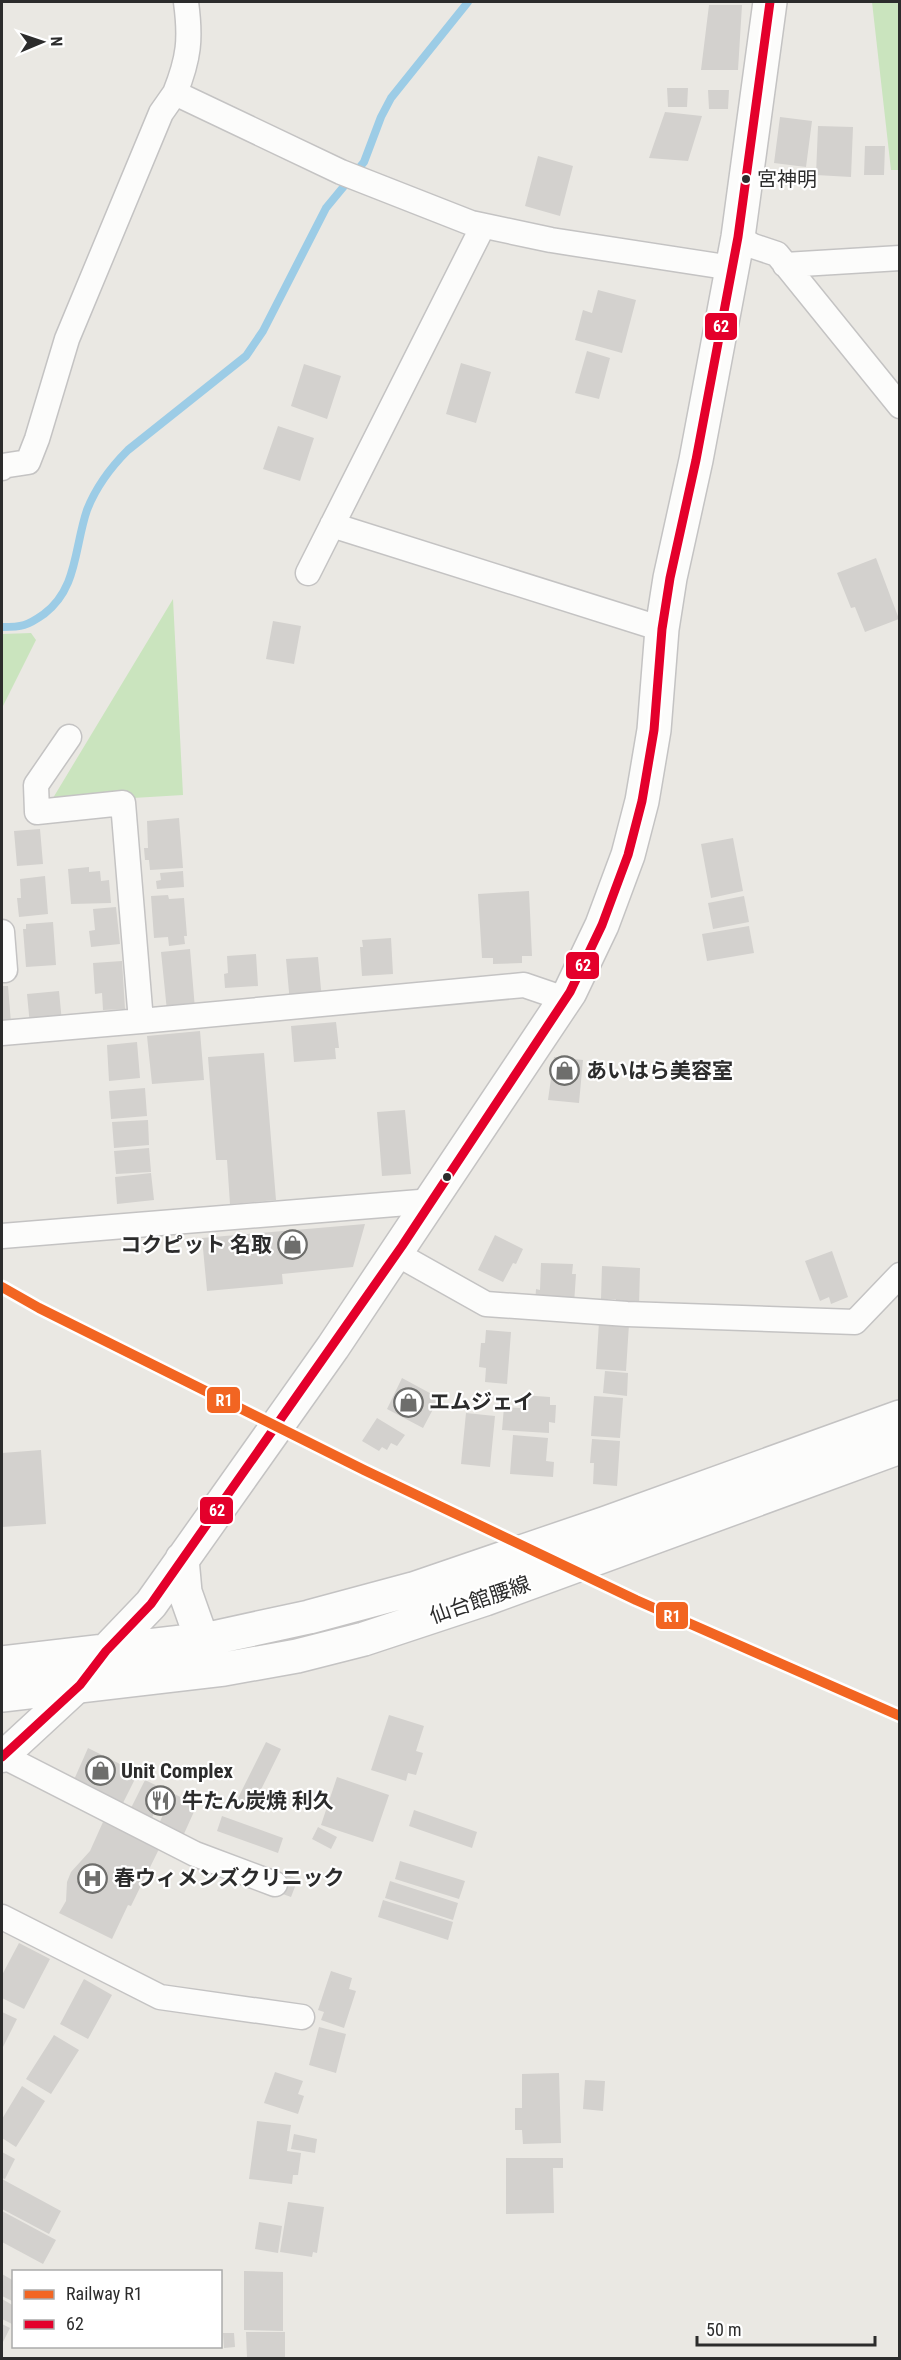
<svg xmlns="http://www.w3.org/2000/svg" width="901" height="2360" font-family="'Roboto Condensed','Noto Sans JP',sans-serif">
	<rect width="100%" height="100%" fill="#eae8e3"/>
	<path fill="#cae4be" d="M872,2H899V170H891Z
		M173,599L183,795L50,803Z
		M31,633L36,640L2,708V634Z"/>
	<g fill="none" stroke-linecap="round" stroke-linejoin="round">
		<path stroke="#9ccce6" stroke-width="8" d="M2,627C22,627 27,626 44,614C78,588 74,548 87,510C96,487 111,467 128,450L246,356L263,331L326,208L364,162L381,117L391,98L468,2"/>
	</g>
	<path fill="#d3d1ce" d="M709,5H742L738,70H701Z
		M667,88H688L687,107H668Z
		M708,90H729L728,109H709Z
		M665,112L702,116L688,161L649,158Z
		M780,117L812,121L806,167L774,163Z
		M818,126L853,127L851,177L816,175Z
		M865,146H885L884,175H864Z
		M538,156L573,166L560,216L525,206Z
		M598,290L636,300L622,353L575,340L583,310L592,313Z
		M587,351L610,358L599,399L575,393Z
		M461,363L491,372L476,423L446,414Z
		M304,364L341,376L327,419L291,406Z
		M278,426L314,438L300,481L263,469Z
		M876,558L899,619L865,632L855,607L851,608L837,573Z
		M273,621L301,626L294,664L266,659Z
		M179,818L183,868L150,870L149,860H145L144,848H148L147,821Z
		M40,829L43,864L17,866L14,831Z
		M733,838L743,891L711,898L701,844Z
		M89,867V872L100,871L101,881L109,880L111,903L71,904L68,869Z
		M183,871L184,887L157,889L156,881L161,880L160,873Z
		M45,876L48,914L19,917L17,898H21L20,879Z
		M529,891L532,956H522V963L493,964V958H482L478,894Z
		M168,895L169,899L184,898L187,936H184L185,944L169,946L168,937L154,938L151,896Z
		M744,896L749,922L713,929L708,903Z
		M116,907L120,944L91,947L89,931L95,930L93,909Z
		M53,922L56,965L26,967L23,929H26V924Z
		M749,926L754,953L707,961L702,934Z
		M391,938L393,974L362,976L360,947H363L362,940Z
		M190,949L195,1009L167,1011L161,952Z
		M256,954L258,986L225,988L224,974L228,973L227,956Z
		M318,957L322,1000L290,1003L286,959Z
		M122,961L125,1009L103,1010L102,993L95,994L93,963Z
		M2,986H8L11,1023L2,1024Z
		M59,991L62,1022L30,1025L27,994Z
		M336,1022L339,1048H335L336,1059L294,1062L291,1026Z
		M200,1031L204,1080L152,1084L147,1036Z
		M137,1042L140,1078L109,1081L107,1045Z
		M264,1053L276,1200L230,1204L227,1160H216L208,1057Z
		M554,1057L583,1060L579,1103L548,1100Z
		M145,1088L147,1116L111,1119L109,1091Z
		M405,1110L411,1174L382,1176L377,1112Z
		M148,1120L149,1145L114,1148L112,1122Z
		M149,1148L151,1172L116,1174L114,1151Z
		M151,1173L154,1200L117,1204L115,1177Z
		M365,1224L353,1267L282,1274L283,1284L207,1291L202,1238Z
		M495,1235L523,1249L516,1264L513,1263L503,1282L478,1270Z
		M832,1251L848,1297L831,1304L829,1297L820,1301L805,1261Z
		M541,1263L573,1264L572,1274H576L574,1304L535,1303L536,1289L540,1290Z
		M602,1266L640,1268L639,1306L615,1305L616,1299H601Z
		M599,1322L629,1324L626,1371L596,1369Z
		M486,1330L511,1332L507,1384L485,1382L486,1368L479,1367L481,1343H485Z
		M605,1371L628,1373L627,1396L603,1393Z
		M402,1378L439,1398L423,1428L387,1409Z
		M521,1395L550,1397V1405H556L555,1423L549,1422V1433L502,1430L504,1407L520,1408Z
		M594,1396L623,1398L620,1438L591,1436Z
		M466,1413L495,1416L490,1467L461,1464Z
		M377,1418L405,1435L397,1446L391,1443L387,1450L382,1447L379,1451L362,1441Z
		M513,1435L548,1438L546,1461L554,1462L553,1477L510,1474Z
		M592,1439L620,1441L617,1486L593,1484L594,1463H590Z
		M41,1450L46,1524L2,1527V1453Z
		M389,1715L424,1726L416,1751L423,1753L416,1775L408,1773L406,1781L371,1770Z
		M266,1742L281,1749L250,1812L235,1804Z
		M88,1748L138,1773L121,1807L73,1782Z
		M337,1777L389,1795L373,1842L321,1825Z
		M145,1780L197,1805L183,1836L159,1824L165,1810L157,1807L151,1820L130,1810Z
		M414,1810L477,1832L472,1848L409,1826Z
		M222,1816L283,1838L278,1853L217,1831Z
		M103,1822L159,1849L131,1906L128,1905L112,1939L59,1913L66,1901L67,1882L71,1872L90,1851Z
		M318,1827L337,1837L331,1849L312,1839Z
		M400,1861L465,1881L459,1899L395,1879Z
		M287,1875L298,1879L291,1897L280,1893Z
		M390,1881L458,1903L453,1920L385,1898Z
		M383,1900L453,1922L448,1940L378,1917Z
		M19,1943L50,1959L24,2009L2,1998V1975Z
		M331,1971L352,1978L349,1989L356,1991L344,2028L321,2020L324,2012L318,2010Z
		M84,1979L112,1995L88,2039L60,2024Z
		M2,2012L17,2019L2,2049Z
		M319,2027L346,2034L336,2073L309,2065Z
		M54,2035L79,2050L51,2094L26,2079Z
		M275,2072L303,2081L298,2094L304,2096L298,2114L264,2103Z
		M559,2073L561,2143L523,2144L522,2130H515V2108H522V2074Z
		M585,2080L605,2081L603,2111L583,2109Z
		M22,2086L45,2101L16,2147L2,2138V2119Z
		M257,2121L291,2125L287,2151L301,2153L298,2175H293L292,2184L249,2179Z
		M294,2134L317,2139L315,2153L291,2149Z
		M2,2152L15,2159L5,2179L2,2178Z
		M506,2158H563V2168H553L554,2213L506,2214Z
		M2,2179L61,2211L49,2234L2,2209Z
		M288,2202L324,2207L317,2253L313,2252L312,2257L280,2252Z
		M2,2211L56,2240L43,2264L2,2242Z
		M259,2222L282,2226L278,2253L255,2249Z
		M244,2271L283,2272V2331L244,2330Z
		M2,2274L14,2281V2302L2,2296Z
		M2,2299L14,2306L12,2324L2,2319Z
		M2,2324L10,2328L3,2342L2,2341Z
		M246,2332H285V2358H247Z
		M223,2333H234L235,2347L224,2348Z"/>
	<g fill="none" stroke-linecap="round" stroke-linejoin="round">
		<defs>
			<path id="minor" d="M186,2C191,39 189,58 175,93L341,172L471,223L551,240L732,268
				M738,237L753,246L777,254L900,406
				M785,265L900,258
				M2,468V466L28,462L37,439L67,339L161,113L175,93
				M332,525L662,629
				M308,573L483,226
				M69,737L36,785L37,812L123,803L141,1021L524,985L565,999
				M2,932L5,970H2
				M2,1033L141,1021
				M2,1236L432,1201
				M397,1254L486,1304L627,1314L855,1322L900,1275
				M3,1756L195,1854L275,1884
				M2,1917L160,1997L302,2017"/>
			<path id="tertiary" d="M2,1757L80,1685"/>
			<path id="secondary" d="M182,1559L185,1592L202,1640
				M2,1663L208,1639L309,1617L413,1589L606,1523L900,1417
				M80,1685L106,1651L151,1604L333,1347L570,992L602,925L628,855L642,801L654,730L662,629L670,578L696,460L738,237L770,2
				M2,1695L224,1669L297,1656L364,1639L485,1599L900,1447"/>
		</defs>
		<use href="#minor" stroke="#c4c3c3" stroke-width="27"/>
		<use href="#tertiary" stroke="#c4c3c3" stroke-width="33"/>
		<use href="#secondary" stroke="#c4c3c3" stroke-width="36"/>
		<use href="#minor" stroke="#fcfcfb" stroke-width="24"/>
		<use href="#tertiary" stroke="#fcfcfb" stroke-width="30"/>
		<use href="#secondary" stroke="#fcfcfb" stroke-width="33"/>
		<defs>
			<path id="bus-1" d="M2,1757L80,1685L106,1651L151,1604L402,1246L570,992L602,925L628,855L642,801L654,730L662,629L670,578L696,460L738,237L770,2"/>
		</defs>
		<use href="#bus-1" stroke="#fff" stroke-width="14"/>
		<use href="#bus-1" stroke="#e4002b" stroke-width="9"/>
		<defs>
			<path id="rail-1" d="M2,1287L39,1308L364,1470L636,1600L900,1716"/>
		</defs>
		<use href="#rail-1" stroke="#fff" stroke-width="15"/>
		<use href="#rail-1" stroke="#f26522" stroke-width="10"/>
	</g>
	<defs>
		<symbol id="shop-ring" viewBox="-11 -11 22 22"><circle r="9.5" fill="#fff" stroke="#6e6e6c" stroke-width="1.5"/><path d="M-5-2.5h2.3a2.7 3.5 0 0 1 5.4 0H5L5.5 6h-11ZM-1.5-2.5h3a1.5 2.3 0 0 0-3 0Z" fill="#6e6e6c"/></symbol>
		<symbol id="restaurant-ring" viewBox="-11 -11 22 22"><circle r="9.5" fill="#fff" stroke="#6e6e6c" stroke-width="1.5"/><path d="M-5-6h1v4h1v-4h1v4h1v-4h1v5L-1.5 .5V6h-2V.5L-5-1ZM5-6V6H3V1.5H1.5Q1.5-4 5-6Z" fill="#6e6e6c"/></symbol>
		<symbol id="hospital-ring" viewBox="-11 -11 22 22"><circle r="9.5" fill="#fff" stroke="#6e6e6c" stroke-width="1.5"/><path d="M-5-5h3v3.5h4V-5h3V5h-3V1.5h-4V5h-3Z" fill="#6e6e6c"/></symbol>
	</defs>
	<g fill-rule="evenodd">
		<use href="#shop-ring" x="548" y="1054" width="33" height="33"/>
		<use href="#shop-ring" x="276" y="1228" width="33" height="33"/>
		<use href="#shop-ring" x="392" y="1386" width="33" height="33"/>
		<use href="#shop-ring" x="84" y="1754" width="33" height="33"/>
		<use href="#restaurant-ring" x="144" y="1784" width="33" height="33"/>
		<use href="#hospital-ring" x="76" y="1862" width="33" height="33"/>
	</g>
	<g fill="#2c2c2c" stroke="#fff" stroke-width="2">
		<circle cx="746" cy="179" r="5"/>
		<circle cx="447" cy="1177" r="5"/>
	</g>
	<g text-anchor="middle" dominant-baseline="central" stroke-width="4.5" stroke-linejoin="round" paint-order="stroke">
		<g font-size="20" fill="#2c2c2c" stroke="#fff" text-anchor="start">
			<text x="757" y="179">宮神明</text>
		</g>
		<g font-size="21" font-weight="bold" fill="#2c2c2c" stroke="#fff" text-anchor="start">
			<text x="586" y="1071">あいはら美容室</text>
			<text x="272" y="1245" text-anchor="end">コクピット 名取</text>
			<text x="429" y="1402">エムジェイ</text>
			<text x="121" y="1771">Unit Complex</text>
			<text x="182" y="1801">牛たん炭焼 利久</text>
			<text x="114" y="1878">春ウィメンズクリニック</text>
		</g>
		<g font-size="21" fill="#2c2c2c" stroke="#fff">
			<text transform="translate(480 1600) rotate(-19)">仙台館腰線</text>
		</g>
	</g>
	<g stroke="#fff" stroke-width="2">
		<rect x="704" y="312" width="34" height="29" rx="6" fill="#e4002b"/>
		<rect x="565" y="951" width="35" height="29" rx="6" fill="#e4002b"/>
		<rect x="206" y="1386" width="35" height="28" rx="6" fill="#f26522"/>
		<rect x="199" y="1496" width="35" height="29" rx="6" fill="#e4002b"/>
		<rect x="655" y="1601" width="34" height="29" rx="6" fill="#f26522"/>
	</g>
	<g font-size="16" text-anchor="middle" font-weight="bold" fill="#fff">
		<text x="721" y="332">62</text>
		<text x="583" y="971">62</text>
		<text x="224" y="1406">R1</text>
		<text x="217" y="1516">62</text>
		<text x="672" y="1622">R1</text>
	</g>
	<rect width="901" height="2360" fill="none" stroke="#2c2c2c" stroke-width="6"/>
	<rect x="12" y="2270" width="210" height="78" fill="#ffffff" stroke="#ababab" stroke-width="1.5"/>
	<rect x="24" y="2290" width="30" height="9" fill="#f26522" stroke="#ababab" stroke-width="1.5"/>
	<text x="66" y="2300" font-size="18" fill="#2c2c2c">Railway R1</text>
	<rect x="24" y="2320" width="30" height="9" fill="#e4002b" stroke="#ababab" stroke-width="1.5"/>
	<text x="66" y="2330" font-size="18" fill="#2c2c2c">62</text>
	<g transform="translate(42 42) rotate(88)" stroke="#ffffff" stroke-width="4.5" paint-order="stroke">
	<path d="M0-4.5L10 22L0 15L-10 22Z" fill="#2c2c2c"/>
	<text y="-9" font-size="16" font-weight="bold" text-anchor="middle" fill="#2c2c2c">N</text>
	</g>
	<path d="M697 2336v9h178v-9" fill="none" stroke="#2c2c2c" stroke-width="3"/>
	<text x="706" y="2336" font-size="18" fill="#2c2c2c" stroke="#ffffff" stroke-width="4.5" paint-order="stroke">50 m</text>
</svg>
